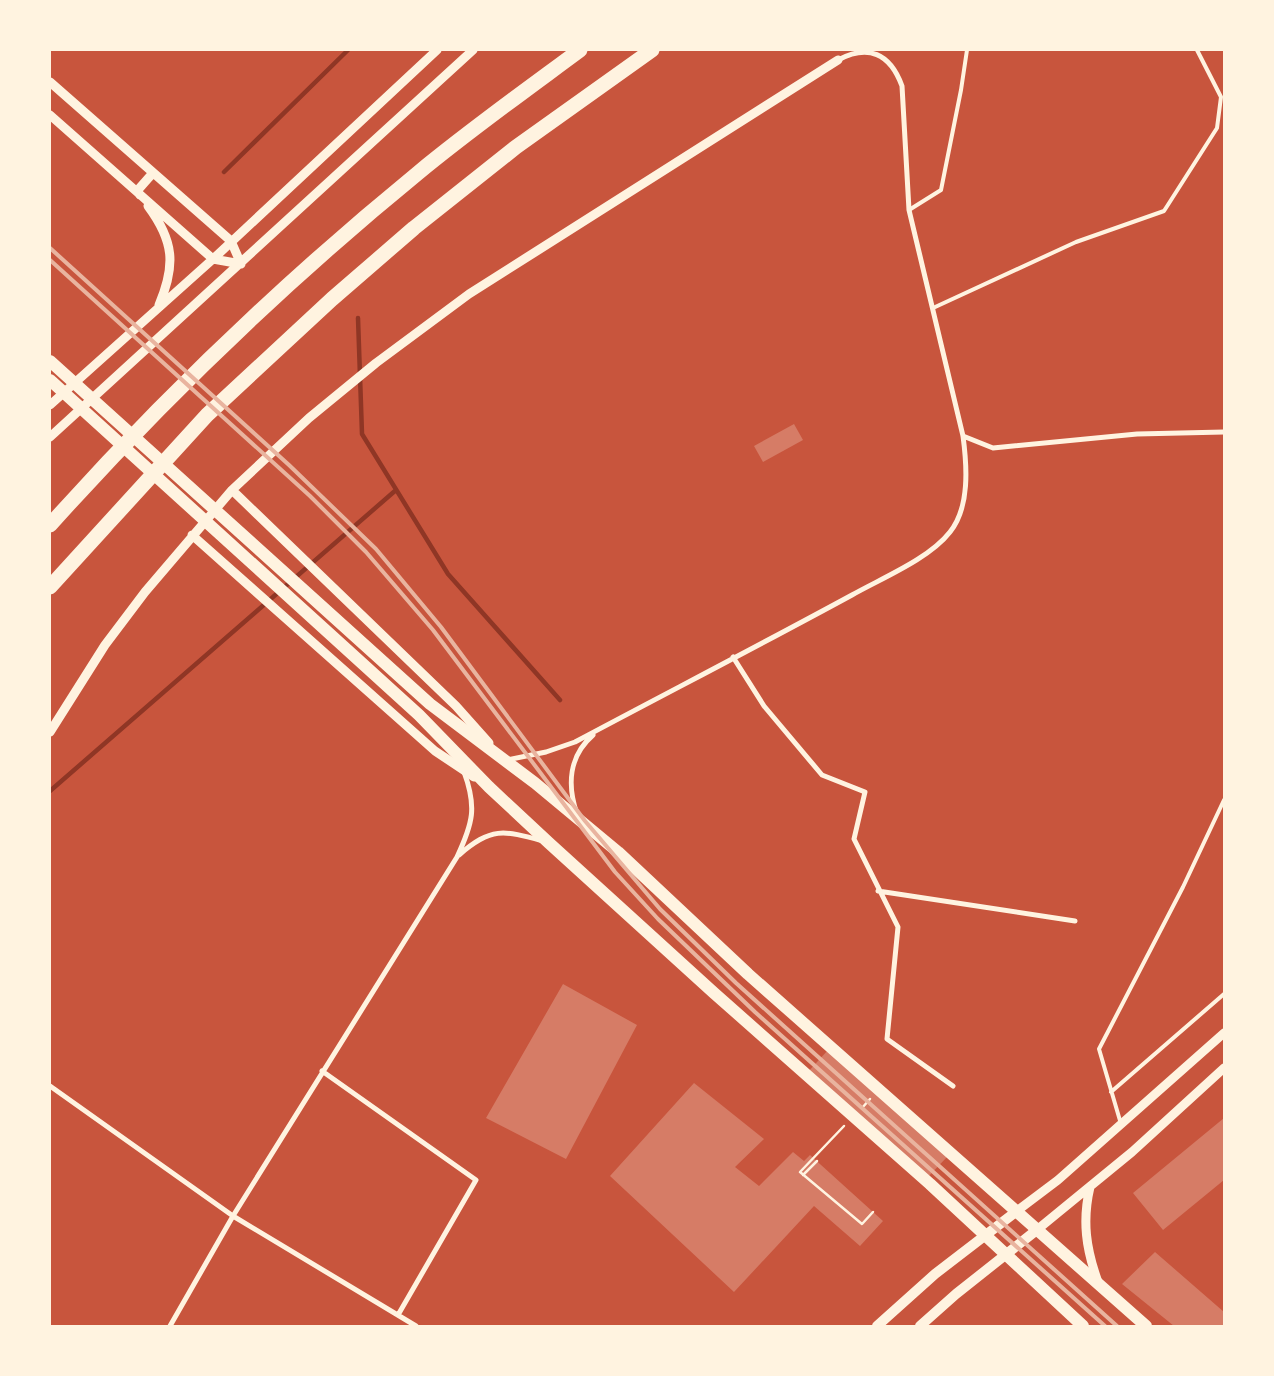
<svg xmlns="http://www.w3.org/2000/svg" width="1274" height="1376" font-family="Roboto,sans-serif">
	<rect width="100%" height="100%" fill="#c8553d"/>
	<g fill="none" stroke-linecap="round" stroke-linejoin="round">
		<path stroke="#8f3625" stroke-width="4.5" d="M224,172L348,50
			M358,318L362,434L448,574L560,700
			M50,791L396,490"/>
	</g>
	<path fill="#d67c66" d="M794,424L803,440L763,462L754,446Z
		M563,984L637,1025L566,1159L486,1118Z
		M828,1050L947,1157L925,1180L807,1073Z
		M694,1083L764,1139L735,1167L759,1186L793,1152L804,1161L810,1155L883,1221L860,1246L814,1206L734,1292L610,1176Z
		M1224,1118V1180L1163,1230L1133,1193Z
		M1155,1252L1224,1312V1326H1174L1122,1284Z"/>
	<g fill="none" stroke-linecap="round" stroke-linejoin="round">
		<path stroke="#fff3e0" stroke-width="2.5" d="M862,1108L870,1099
			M844,1126L800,1172L862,1224L873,1212
			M803,1175L817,1161"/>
		<path stroke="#fff3e0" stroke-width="4" d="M909,210L941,190L961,90L967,50
			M933,308L1076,242L1164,211L1217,128L1221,97L1197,50
			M1111,1092L1224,994
			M1121,1124L1099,1049L1183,887L1224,800"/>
		<path stroke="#fff3e0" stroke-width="5" d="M963,436L993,448L1137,434L1224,432
			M733,657L764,706L822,775L865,792L854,839L898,927L887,1039L953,1086
			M507,760L546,752L575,742C667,693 760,645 852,595C882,578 929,559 950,532C970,507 967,466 963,436L909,210L902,86C890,53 868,44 838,60
			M577,814C567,785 569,756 593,735
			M459,855C491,827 503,830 543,841
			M878,891L1075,921
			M322,1071L476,1180L398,1315
			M50,1086L233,1216L416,1326
			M170,1326L233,1216L457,857C473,823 477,807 464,772"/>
		<path stroke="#fff3e0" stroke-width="9" d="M50,82L231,241L241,264
			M50,115L213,259L241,264
			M140,195L137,191L152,174
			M148,206C174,241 176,265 159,305
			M50,405L213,259L437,50
			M50,437L473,50
			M232,490L456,706L489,743
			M192,535L435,751L474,777
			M50,732L105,645L145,592L232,490L309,418L376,363L469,294L838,60
			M1090,1187C1082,1221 1086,1249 1098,1282
			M1017,1211L1058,1180L1224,1033
			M1038,1229L1132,1152L1224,1068"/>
		<path stroke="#fff3e0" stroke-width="10" d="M877,1326L935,1274L1017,1211
			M920,1326L956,1294L1038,1229"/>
		<path stroke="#fff3e0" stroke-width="12" d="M50,361L430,704L535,783L618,852L748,974L1146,1326
			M50,380L419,715L489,787L549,843L714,993L930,1184L1083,1326"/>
		<path stroke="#fff3e0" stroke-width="15" d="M50,525C163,399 287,280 418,173C470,130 526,90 580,50
			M50,587L207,415L332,299L414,228L516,147L652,50"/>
		<path stroke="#e9b49f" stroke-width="4" d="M50,248L289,465L376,549L441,627L585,821L660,909L736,983L1117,1326
			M50,260L310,496L366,552L433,630L615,872L658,919L755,1012L1105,1326"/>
	</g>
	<rect width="1274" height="1376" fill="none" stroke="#fff3e0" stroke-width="102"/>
</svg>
